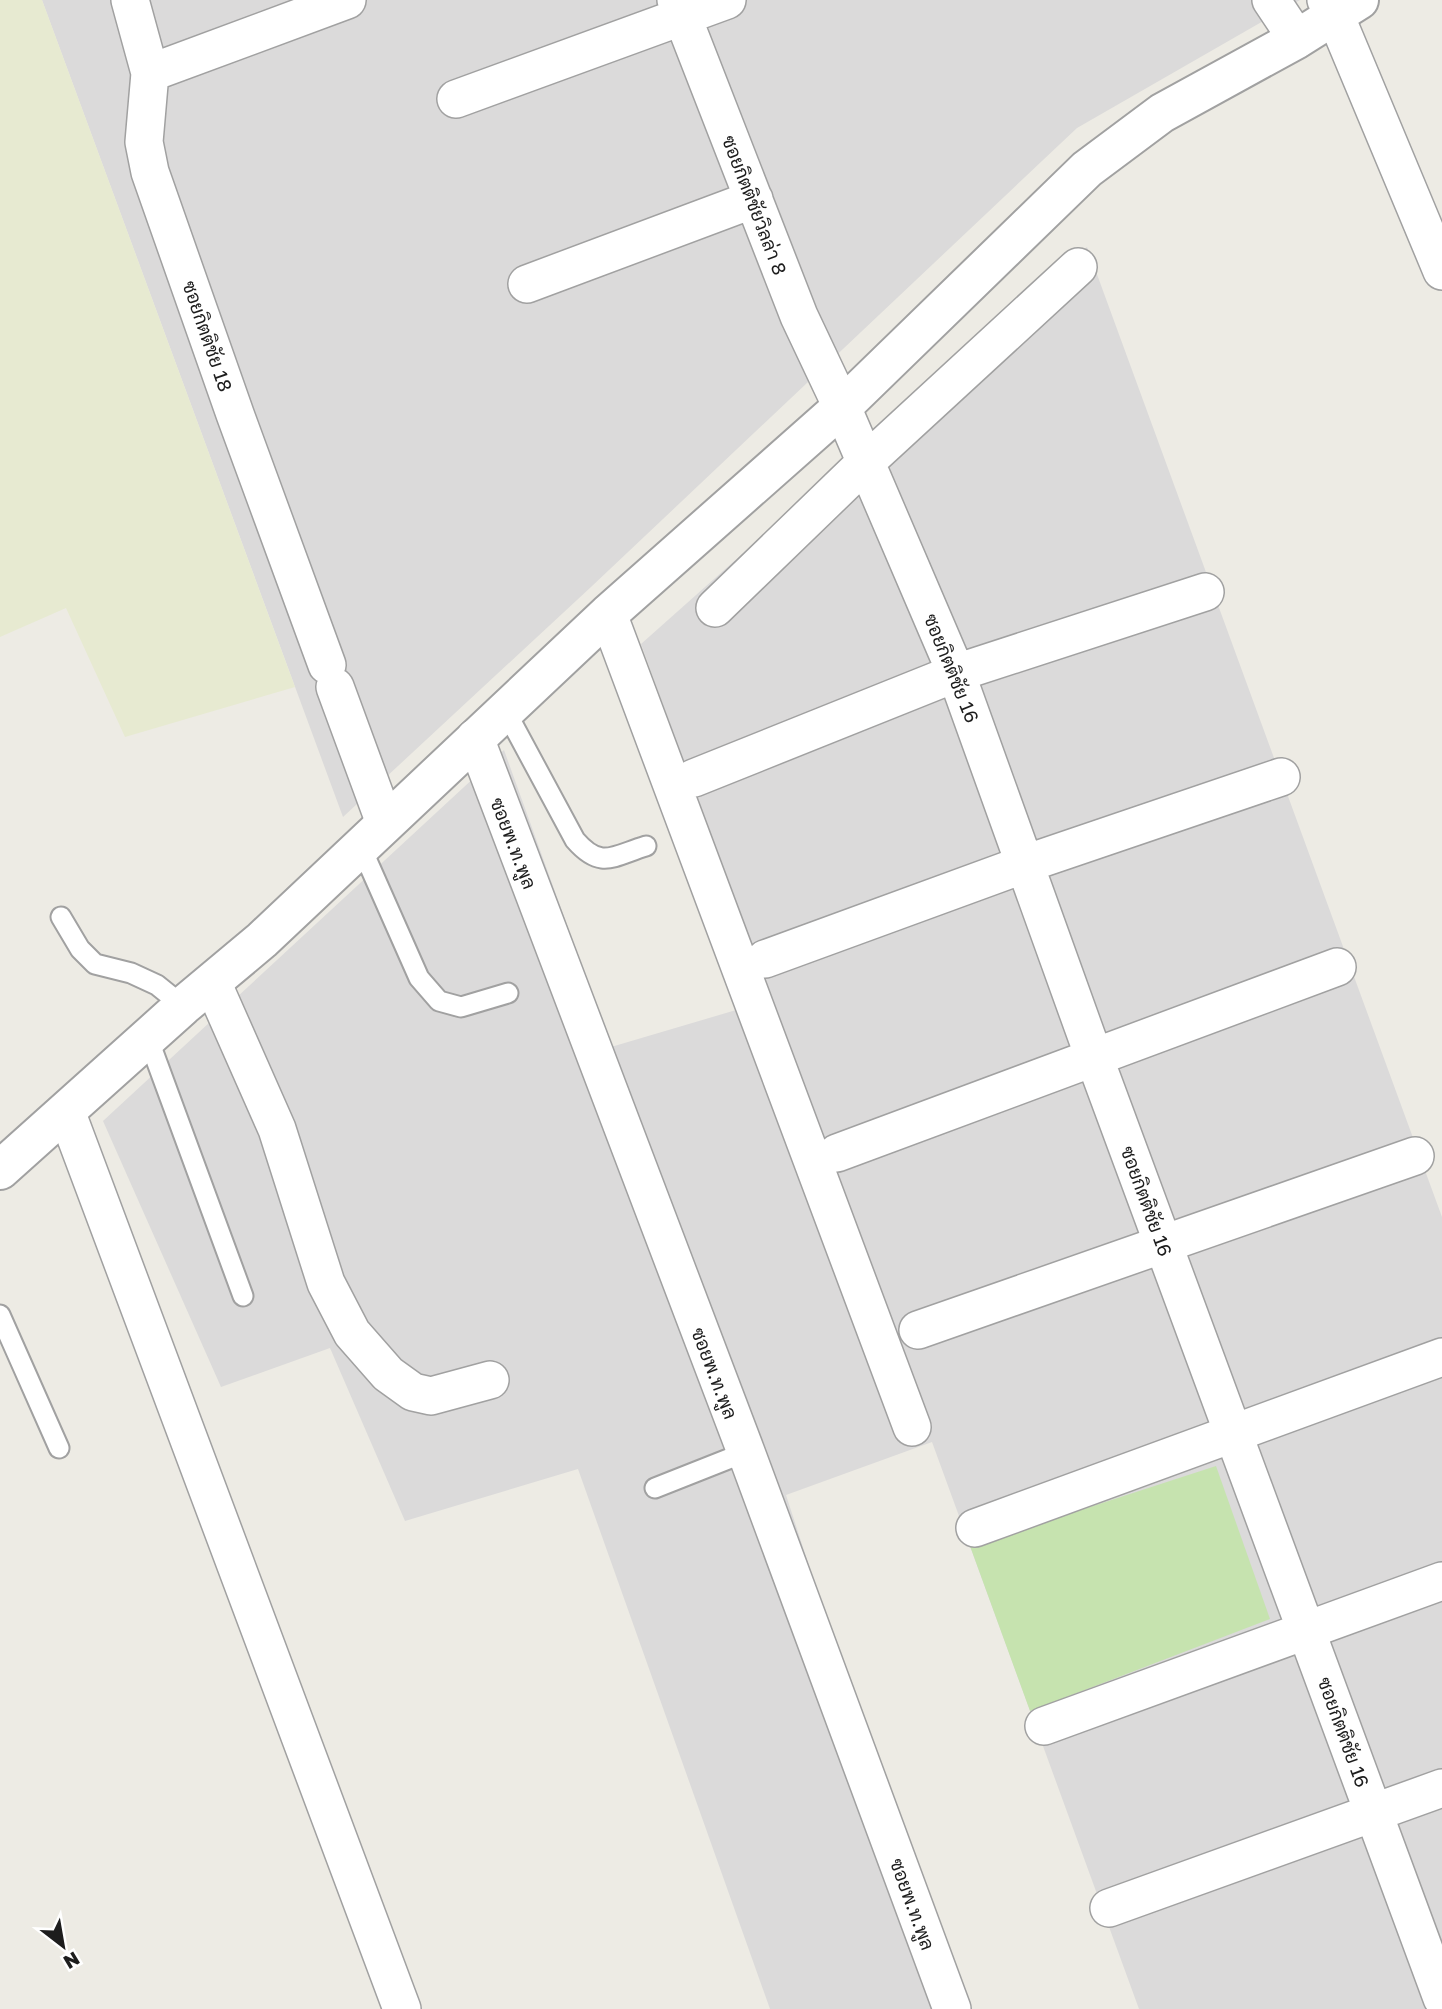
<svg xmlns="http://www.w3.org/2000/svg" width="1442" height="2009" font-family="'Golos Text',Sarabun,sans-serif">
	<rect width="100%" height="100%" fill="#edebe4"/>
	<path fill="#dbdada" d="M42,0H1300L1077,128L591,587L343,817Z
		M1087,247L1442,1217V2009H1139L932,1442L786,1495L953,2009H770L578,1469L405,1521L330,1348L221,1387L103,1121L504,750L611,1047L770,1000L641,644Z"/>
	<path fill="#e7ead1" d="M0,0H42L295,687L125,737L66,608L0,637Z"/>
	<path fill="#c6e3af" d="M1216,1466L1270,1619L1030,1711L970,1546Z"/>
	<g fill="none" stroke-linecap="round" stroke-linejoin="round">
		<defs>
			<path id="service" d="M505,710L575,840C601,870 613,856 646,846
				M361,847L419,978L439,1001L461,1007L508,993
				M61,917L80,949L95,964L131,973L157,985L183,1006
				M148,1038L243,1296
				M0,1315L59,1448
				M655,1488L746,1452"/>
			<path id="minor" d="M130,0L150,73L144,142L150,172L235,414L327,665
				M676,0L799,316L842,407L956,673L1094,1057L1442,1998
				M1271,0L1297,39
				M1326,0L1335,15L1442,271
				M150,73L347,0
				M456,99L727,0
				M527,284L754,199
				M715,608L865,463L1078,267
				M608,614L912,1427
				M335,687L385,823
				M475,738L746,1452L952,2009
				M694,778L956,673L1205,592
				M765,959L1025,864L1281,777
				M212,982L277,1129L326,1283L352,1333L388,1374L413,1392L431,1396L490,1380
				M66,1111L402,2009
				M837,1153L1337,967
				M918,1330L1415,1156
				M975,1528L1442,1357
				M1044,1726L1442,1581
				M1109,1908L1442,1788"/>
			<path id="tertiary" d="M0,1170L183,1006L262,940L608,614L842,407L1087,169L1162,113L1297,39L1359,0"/>
		</defs>
		<use href="#service" stroke="#a1a1a1" stroke-width="23"/>
		<use href="#minor" stroke="#a1a1a1" stroke-width="40"/>
		<use href="#tertiary" stroke="#a1a1a1" stroke-width="42"/>
		<use href="#service" stroke="#fff" stroke-width="19"/>
		<use href="#minor" stroke="#fff" stroke-width="37"/>
		<use href="#tertiary" stroke="#fff" stroke-width="38"/>
	</g>
	<g text-anchor="middle" dominant-baseline="central" stroke-width="5" stroke-linejoin="round" paint-order="stroke">
		<g font-size="19" fill="#1d1d1d" stroke="#fff">
			<text transform="translate(755 205) rotate(69)">ซอยกิตติชัยวิลล่า 8</text>
			<text transform="translate(208 336) rotate(71)">ซอยกิตติชัย 18</text>
			<text transform="translate(952 668) rotate(68)">ซอยกิตติชัย 16</text>
			<text transform="translate(514 843) rotate(69)">ซอยพ.ท.พูล</text>
			<text transform="translate(1147 1201) rotate(70)">ซอยกิตติชัย 16</text>
			<text transform="translate(715 1373) rotate(69)">ซอยพ.ท.พูล</text>
			<text transform="translate(1344 1732) rotate(70)">ซอยกิตติชัย 16</text>
			<text transform="translate(913 1904) rotate(70)">ซอยพ.ท.พูล</text>
		</g>
	</g>
	<g transform="translate(63 1946) rotate(149)" stroke="#ffffff" stroke-width="5" paint-order="stroke">
	<path d="M0-5L12 26L0 18L-12 26Z" fill="#1d1d1d"/>
	<text y="-10" font-size="19" font-weight="bold" text-anchor="middle" fill="#1d1d1d">N</text>
	</g>
</svg>
